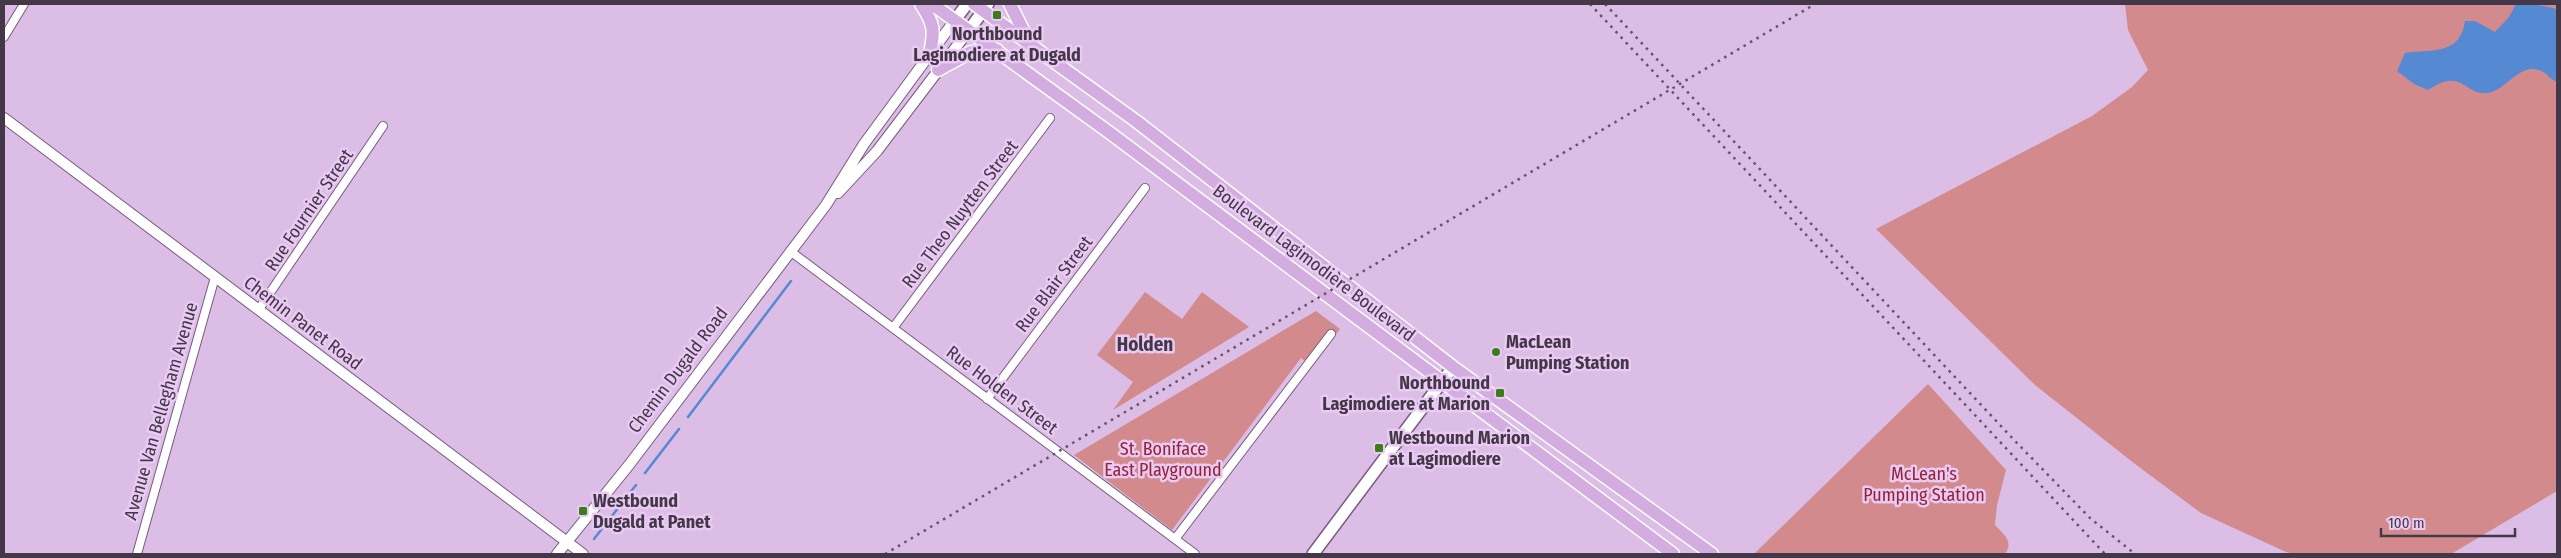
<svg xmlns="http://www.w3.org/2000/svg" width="2561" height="558" font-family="'Fira Sans Condensed',sans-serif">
	<rect width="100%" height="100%" fill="#dbbde5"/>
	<path fill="#d28a8d" d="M2125,4H2557V491L2451,554H2295L2286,552L2201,513L2135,464L2035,385L1876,229L2092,116L2132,87L2148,70L2128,30Z
		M1145,292L1182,319L1202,292L1249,327L1113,410L1133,382L1097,355Z
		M1316,311L1340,329L1312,366L1301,358L1172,530L1074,455Z
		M1928,384L2006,470L1997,505L1995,525C2004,535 2014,541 2005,554L1755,553Z"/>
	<path fill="#5589d1" d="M2516,4H2534L2557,9V82C2551,80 2547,73 2541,71C2519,61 2505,93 2486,93C2463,94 2462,67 2428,90L2414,84L2397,71L2405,53C2434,49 2460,55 2465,21H2475L2495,32L2509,17Z"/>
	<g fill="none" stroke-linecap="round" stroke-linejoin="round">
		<path stroke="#5589d1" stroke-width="2.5" d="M688,417L791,281
			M645,473L679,429
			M594,539L636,485"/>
		<defs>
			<path id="minor" d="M4,37L24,4
				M790,251L1195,554
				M259,309L383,126
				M893,328L1050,118
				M987,399L1145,188
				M1175,539L1331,334
				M137,554L215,277"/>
			<path id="tertiary" d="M4,118L583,554
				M838,193L877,151L969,30
				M557,554L629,465L826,205L864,144L955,20"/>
			<path id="secondary" d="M955,20L967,4
				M969,30L988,4
				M1313,554L1453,367"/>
			<path id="primary" d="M921,4C934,24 935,30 930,53
				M932,4L1110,133L1673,554
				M974,4L1136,121L1453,367L1712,554
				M1010,4L1028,40
				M938,70L971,52L997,50"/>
		</defs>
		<use href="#minor" stroke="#765c80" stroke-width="10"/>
		<use href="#tertiary" stroke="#765c80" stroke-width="12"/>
		<use href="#secondary" stroke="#765c80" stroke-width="14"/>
		<use href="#primary" stroke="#fff" stroke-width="15"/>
		<use href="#minor" stroke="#fff" stroke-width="8"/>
		<use href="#tertiary" stroke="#fff" stroke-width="10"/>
		<use href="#secondary" stroke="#fff" stroke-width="11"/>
		<use href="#primary" stroke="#d3ace0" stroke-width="12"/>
		<path stroke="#635469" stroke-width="2.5" stroke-dasharray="2.5 5" stroke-linecap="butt" d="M1590,4L2105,554
			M1605,4L2015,441L2090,518L2135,554
			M885,554L1815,4"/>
	</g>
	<g fill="#3d7c1a" stroke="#e8caf3" stroke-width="2">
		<rect x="992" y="10" width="10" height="10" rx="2.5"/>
		<circle cx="1496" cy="352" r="5"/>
		<rect x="1495" y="388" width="10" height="10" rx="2.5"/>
		<rect x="1374" y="443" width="10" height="10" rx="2.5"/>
		<rect x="578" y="506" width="10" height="10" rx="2.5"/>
	</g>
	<g text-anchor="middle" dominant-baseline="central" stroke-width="5" stroke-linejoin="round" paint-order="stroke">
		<g font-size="18" font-weight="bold" fill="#443848" stroke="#e8caf3" text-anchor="start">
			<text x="997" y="34" text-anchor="middle">Northbound<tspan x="997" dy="21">Lagimodiere at Dugald</tspan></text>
			<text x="1506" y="342">MacLean<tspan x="1506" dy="21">Pumping Station</tspan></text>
			<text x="1490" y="383" text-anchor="end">Northbound<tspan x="1490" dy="21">Lagimodiere at Marion</tspan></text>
			<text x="1389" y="438">Westbound Marion<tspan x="1389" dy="21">at Lagimodiere</tspan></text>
			<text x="593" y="501">Westbound<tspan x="593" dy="21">Dugald at Panet</tspan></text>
		</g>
		<g font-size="18" fill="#443848" stroke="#e8caf3">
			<text transform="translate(309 210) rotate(-56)">Rue Fournier Street</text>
			<text transform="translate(960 214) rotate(-53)">Rue Theo Nuytten Street</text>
			<text transform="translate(1314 263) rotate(37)">Boulevard Lagimodière Boulevard</text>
			<text transform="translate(1054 284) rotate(-53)">Rue Blair Street</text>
			<text transform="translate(303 323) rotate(37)">Chemin Panet Road</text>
			<text transform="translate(678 370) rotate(-53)">Chemin Dugald Road</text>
			<text transform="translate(1002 390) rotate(37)">Rue Holden Street</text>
			<text transform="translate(161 411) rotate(-74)">Avenue Van Bellegham Avenue</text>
		</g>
		<g font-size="18" fill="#972135" stroke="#e8caf3">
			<text x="1163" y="449">St. Boniface<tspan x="1163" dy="21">East Playground</tspan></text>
			<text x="1924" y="474">McLean's<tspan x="1924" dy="21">Pumping Station</tspan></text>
		</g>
		<g font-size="19" font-weight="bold" fill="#443848" stroke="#e8caf3">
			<text x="1145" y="344">Holden</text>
		</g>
	</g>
	<rect width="2561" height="558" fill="none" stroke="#443848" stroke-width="10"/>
	<path d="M2381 528v8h134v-8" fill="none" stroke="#443848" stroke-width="2.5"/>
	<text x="2388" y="528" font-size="15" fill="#443848" stroke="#e8caf3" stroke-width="4" paint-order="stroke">100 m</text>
</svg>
